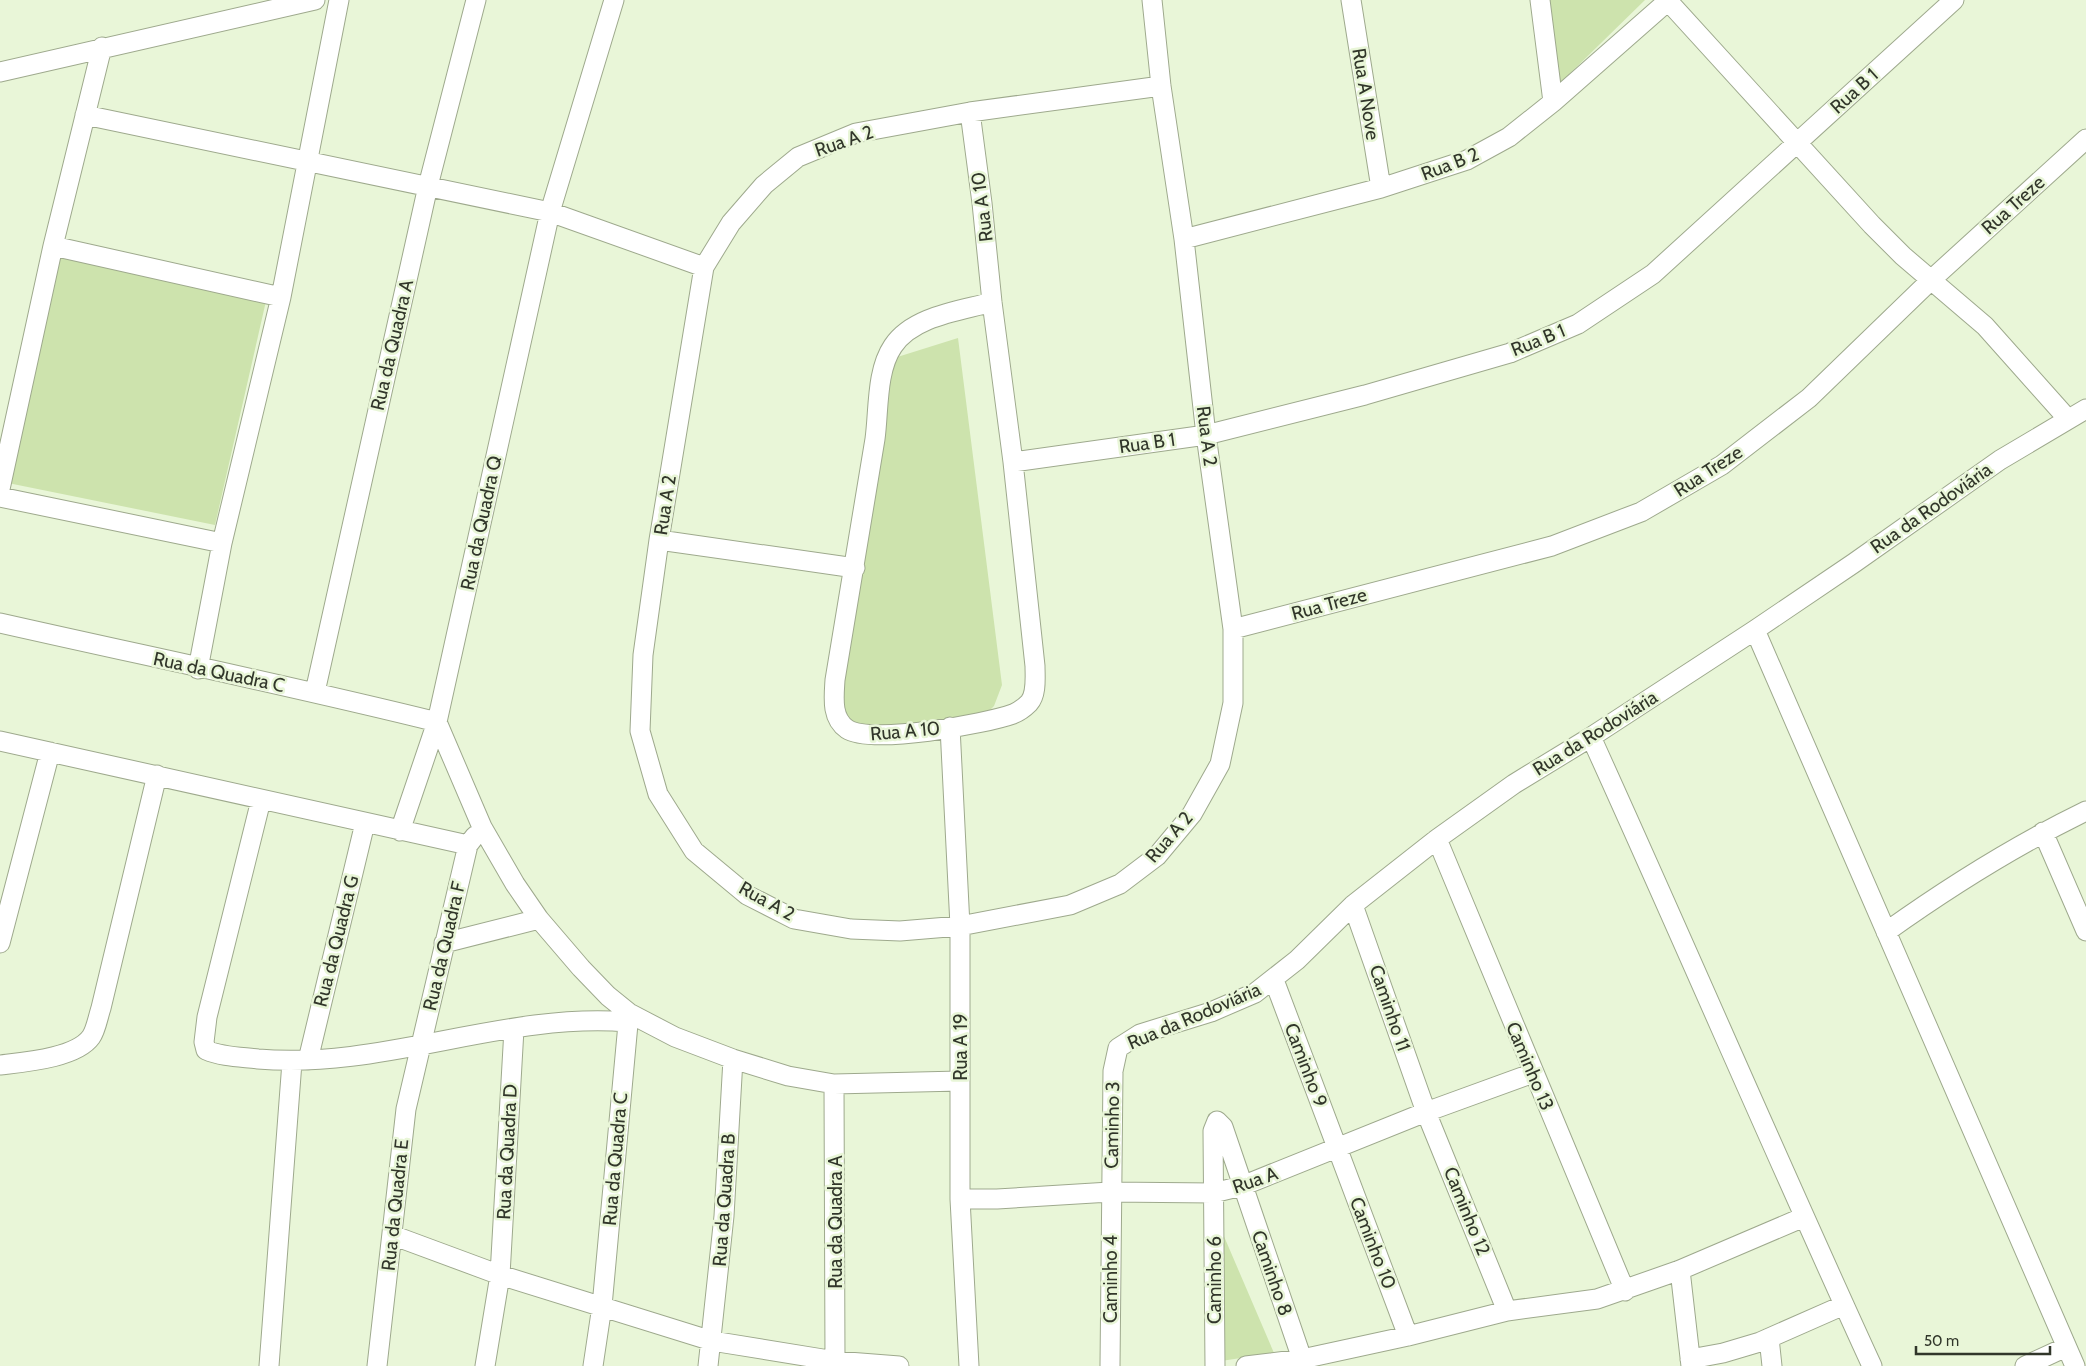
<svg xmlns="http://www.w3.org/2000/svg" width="2086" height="1366" font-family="Cabin,sans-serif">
	<rect width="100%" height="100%" fill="#e9f6d8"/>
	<path fill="#cde3ad" d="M1543,0H1645L1554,89Z
		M57,256L266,301L215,525L8,483Z
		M958,338L1002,685L994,706L985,715L859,731L834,707L891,359Z
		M1217,1220L1274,1353L1221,1361Z"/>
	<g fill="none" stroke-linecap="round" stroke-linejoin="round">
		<defs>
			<path id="minor" d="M1152,0L1161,86L1184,239L1206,435L1233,629V703L1220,764L1192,814L1157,856L1120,884L1070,905L960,926L900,931L851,929L794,919L747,895L694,851L658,794L640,731L643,655L659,540L704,267L731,223L764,185L798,157L856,133L970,112L1161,86
				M1351,0L1381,188
				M1540,0L1553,102
				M1668,1L1872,225L1903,256L1985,326L2067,418
				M0,72L315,0
				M970,112L982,203L992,302L1013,462L1035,666C1035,677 1037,694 1029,703C1025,707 1018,712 1013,714C985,724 871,745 847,729C831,718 834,697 835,680C849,599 862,519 875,439C879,410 876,371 893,346C913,316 960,311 992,302
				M85,115L550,212L704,267
				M1184,239L1381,188L1467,160L1509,137L1553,102L1669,0
				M53,246L281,297
				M1013,462L1206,435L1365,395L1510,353L1578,324L1653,274L1954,0
				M0,489L53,246L102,47
				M0,497L222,543
				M659,540L855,568
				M0,623C146,656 292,686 437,722L482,827L515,884L539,919L581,968L608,996L629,1013L675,1037L733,1059L788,1076L834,1084L960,1081
				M1233,629L1552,546L1641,512L1722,465L1809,398L1931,280L2086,139
				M1755,630L2075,1366
				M198,669L222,543L281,297L339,0
				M315,692L428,186L476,0
				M950,727L960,926V1199L969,1366
				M1591,737C1686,946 1776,1157 1872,1366
				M0,741L468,845L475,836
				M261,800L207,1017L204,1042L206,1050C222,1057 241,1057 258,1059C382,1070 503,1012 627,1022
				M400,831L437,722L550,212L614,0
				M2043,832L2086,931
				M1437,839L1625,1291
				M1353,905L1426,1112L1507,1311
				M1886,932C1949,887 2016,845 2086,811
				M0,943L50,752
				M444,943L539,919
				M1274,980L1408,1336
				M308,1060L365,823
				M0,1065C25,1062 76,1058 91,1037C96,1030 98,1017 101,1008L157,775
				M834,1084L835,1361
				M960,1199H997L1110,1192L1213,1193L1242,1186L1426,1112L1533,1073
				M392,1235L500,1275L712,1341L835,1361L899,1366
				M1680,1270L1691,1366
				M1769,1338L1772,1366
				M1690,1359L1723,1353L1760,1342L1844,1305
				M269,1366L292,1062
				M377,1366L406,1109L468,845
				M485,1366L500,1275L514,1029
				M593,1366L602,1306L629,1013
				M708,1366L724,1216L733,1059
				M1110,1366L1113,1071L1118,1048L1140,1034L1211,1012L1255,993L1297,960L1353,905L1437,839L1514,784L1591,737L1755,630L1854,563L2000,460L2086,409
				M1215,1366L1213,1131L1217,1121L1223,1127L1302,1359
				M1246,1366L1302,1359L1408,1336L1507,1311L1597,1299L1680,1270L1804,1217
				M2025,1366L2066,1347"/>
		</defs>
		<use href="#minor" stroke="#9ea98d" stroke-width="21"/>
		<use href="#minor" stroke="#fff" stroke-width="19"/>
	</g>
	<g text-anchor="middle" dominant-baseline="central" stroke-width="5" stroke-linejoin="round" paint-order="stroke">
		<g font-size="19" fill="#31362a" stroke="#e9f6d8">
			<text transform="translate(1854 91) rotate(-42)">Rua B 1</text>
			<text transform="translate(1366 94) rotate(81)">Rua A Nove</text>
			<text transform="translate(844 141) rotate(-19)">Rua A 2</text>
			<text transform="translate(1450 164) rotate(-21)">Rua B 2</text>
			<text transform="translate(2013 205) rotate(-42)">Rua Treze</text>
			<text transform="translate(982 207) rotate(-97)">Rua A 10</text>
			<text transform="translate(1538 340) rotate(-22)">Rua B 1</text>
			<text transform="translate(392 345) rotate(-77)">Rua da Quadra A</text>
			<text transform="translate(1207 436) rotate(83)">Rua A 2</text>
			<text transform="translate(1147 443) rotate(-8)">Rua B 1</text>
			<text transform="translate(1708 471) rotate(-33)">Rua Treze</text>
			<text transform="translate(665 505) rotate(-81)">Rua A 2</text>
			<text transform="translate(1931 508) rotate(-35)">Rua da Rodoviária</text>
			<text transform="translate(481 523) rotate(-78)">Rua da Quadra Q</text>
			<text transform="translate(1329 604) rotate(-15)">Rua Treze</text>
			<text transform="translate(219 672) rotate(12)">Rua da Quadra C</text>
			<text transform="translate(905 731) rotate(-5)">Rua A 10</text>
			<text transform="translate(1595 733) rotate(-32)">Rua da Rodoviária</text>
			<text transform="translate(1169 837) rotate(-49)">Rua A 2</text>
			<text transform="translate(767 901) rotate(29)">Rua A 2</text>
			<text transform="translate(336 941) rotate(-76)">Rua da Quadra G</text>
			<text transform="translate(444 946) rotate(-77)">Rua da Quadra F</text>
			<text transform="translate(1390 1008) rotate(71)">Caminho 11</text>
			<text transform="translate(1194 1016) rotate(-23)">Rua da Rodoviária</text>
			<text transform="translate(960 1047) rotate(-90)">Rua A 19</text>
			<text transform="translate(1306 1065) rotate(69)">Caminho 9</text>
			<text transform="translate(1530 1066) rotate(67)">Caminho 13</text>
			<text transform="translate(1112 1125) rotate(-89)">Caminho 3</text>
			<text transform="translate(507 1152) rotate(-87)">Rua da Quadra D</text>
			<text transform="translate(615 1159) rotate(-85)">Rua da Quadra C</text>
			<text transform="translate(1255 1180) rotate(-19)">Rua A</text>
			<text transform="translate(724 1200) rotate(-86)">Rua da Quadra B</text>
			<text transform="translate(395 1205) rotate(-84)">Rua da Quadra E</text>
			<text transform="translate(1467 1211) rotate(68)">Caminho 12</text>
			<text transform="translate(835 1222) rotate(-90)">Rua da Quadra A</text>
			<text transform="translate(1373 1243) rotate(69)">Caminho 10</text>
			<text transform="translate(1272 1273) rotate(71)">Caminho 8</text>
			<text transform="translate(1110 1279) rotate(-90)">Caminho 4</text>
			<text transform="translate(1214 1280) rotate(-90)">Caminho 6</text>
		</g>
	</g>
	<path d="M1916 1346v8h134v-8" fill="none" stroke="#31362a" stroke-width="2.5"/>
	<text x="1924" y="1346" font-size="15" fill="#31362a" stroke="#e9f6d8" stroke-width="4" paint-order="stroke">50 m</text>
</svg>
